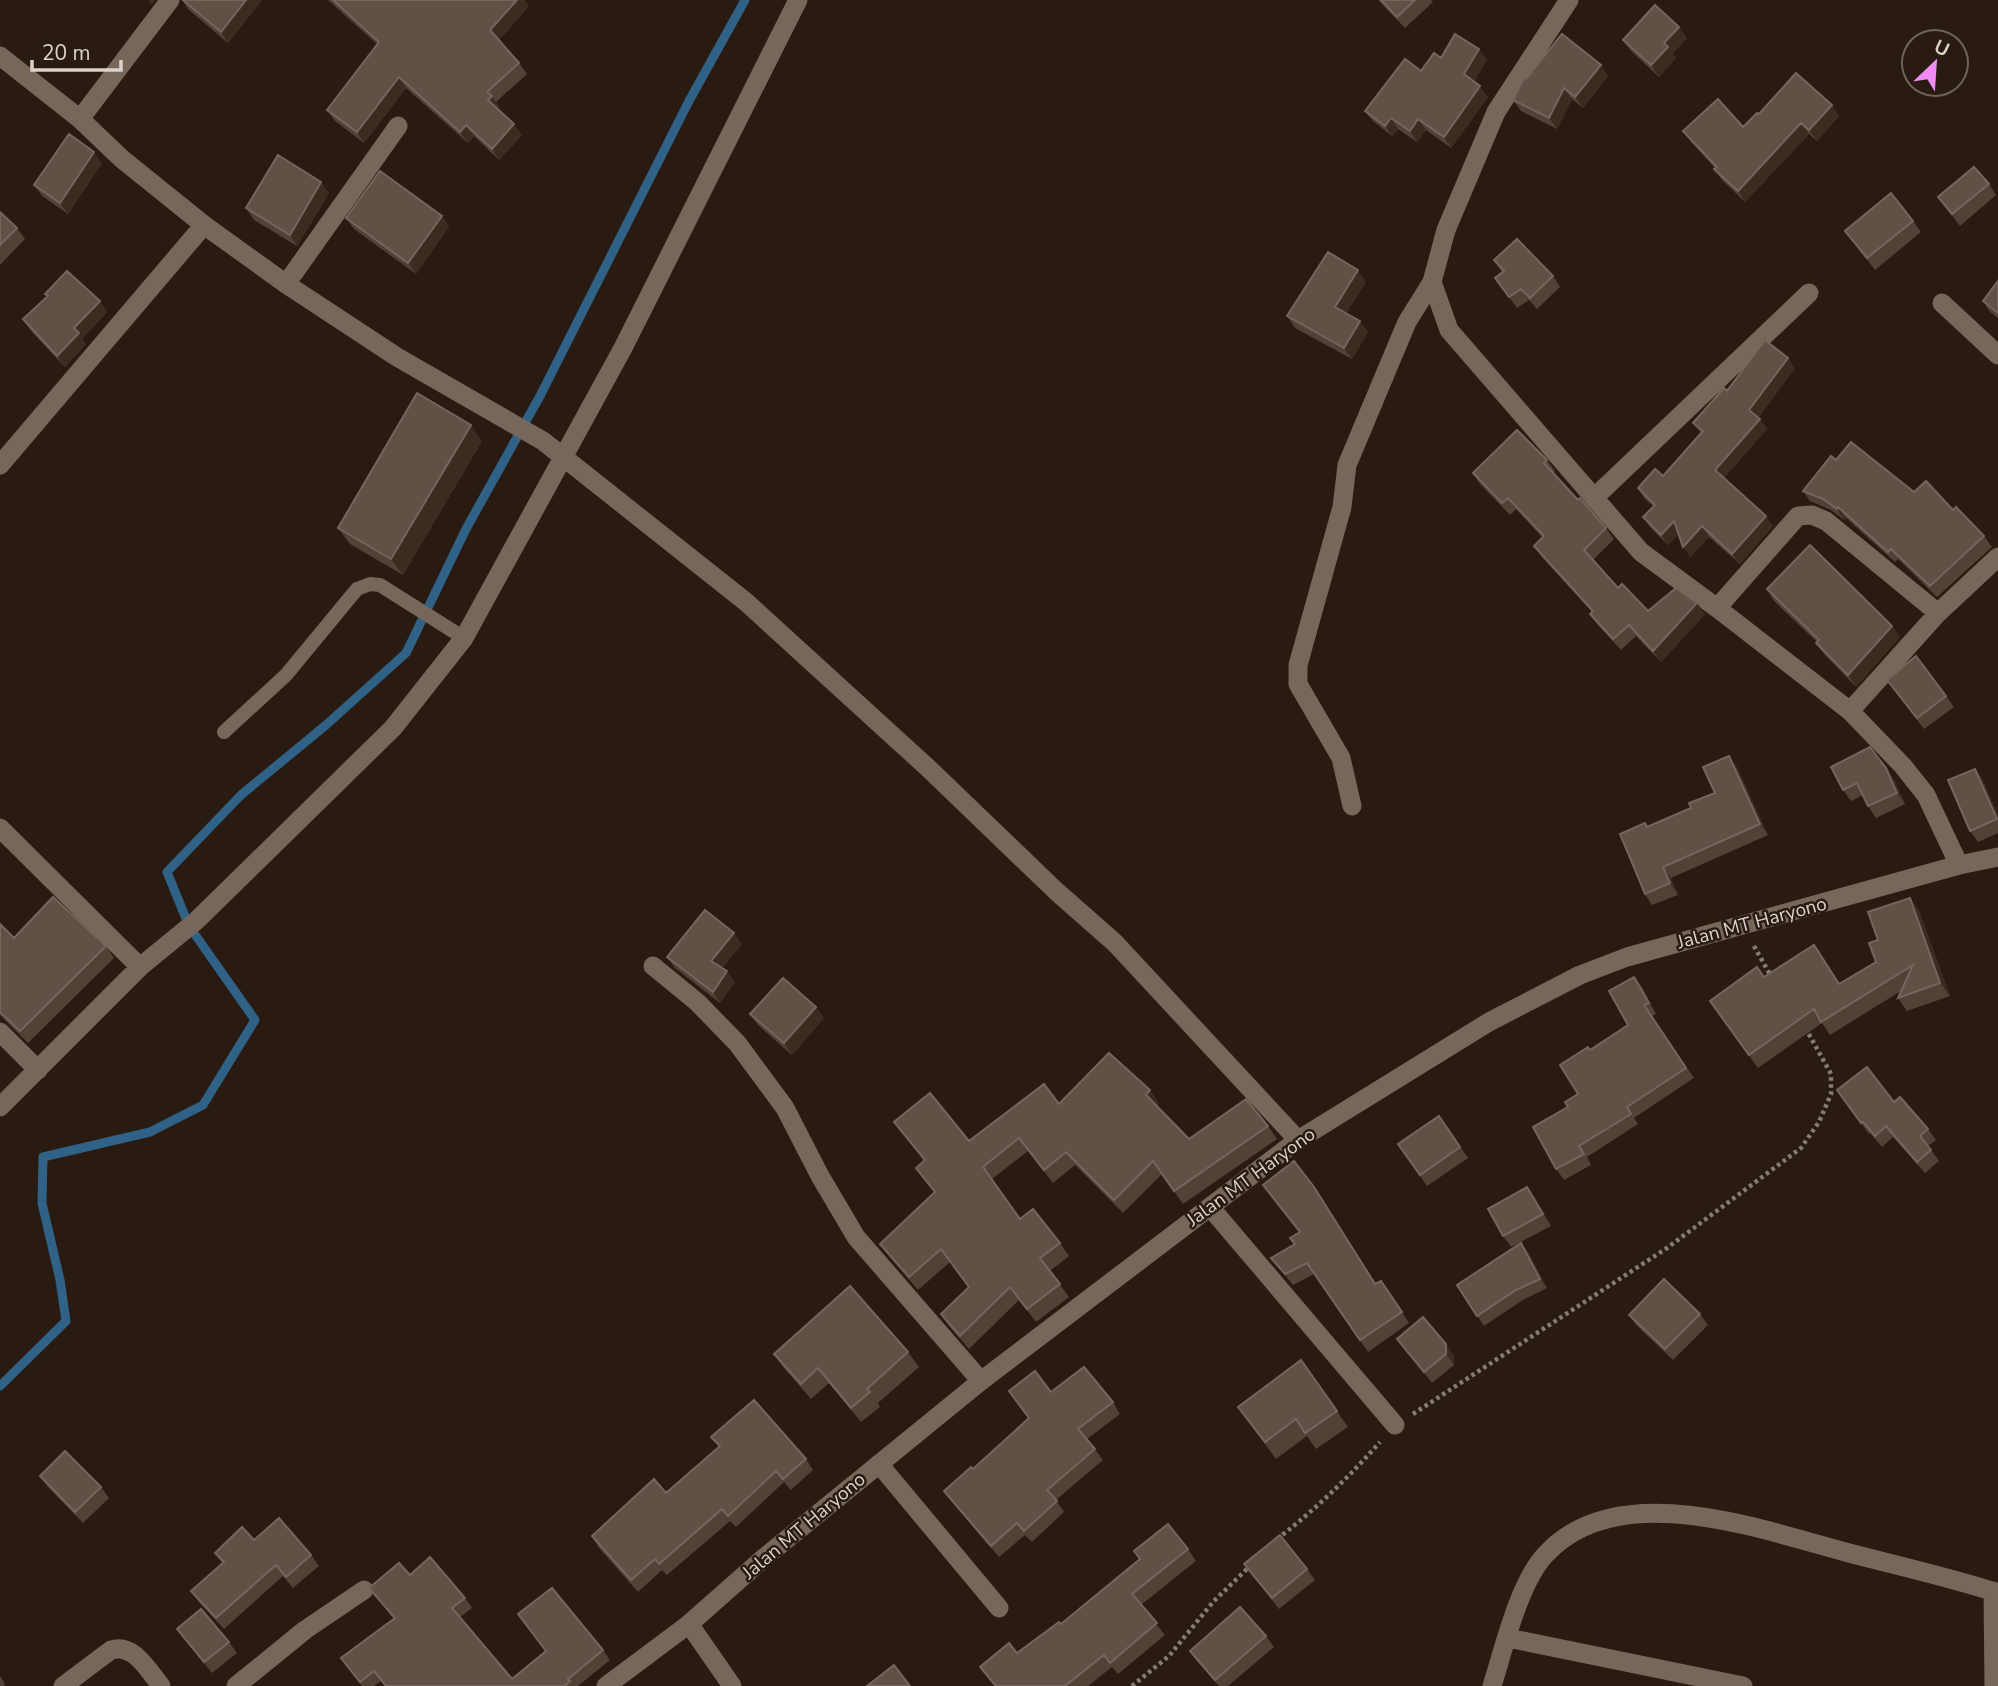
<svg xmlns="http://www.w3.org/2000/svg" width="1998" height="1686" font-family="'Nunito Sans',sans-serif">
	<rect width="100%" height="100%" fill="#291b11"/>
	<g fill="none" stroke-linecap="round" stroke-linejoin="round">
		<path stroke="#2f6286" stroke-width="9" d="M0,1386L66,1321L60,1280L42,1203L43,1157L150,1132L203,1105L255,1020L189,926L167,872L241,795L326,725L406,653L466,529L540,396L689,101L745,0"/>
		<path stroke="#877b73" stroke-width="4.5" stroke-dasharray="3.5 3.5" stroke-linecap="butt" d="M1754,946L1772,978
			M1413,1414L1667,1248L1801,1148L1819,1122L1831,1094V1074L1806,1029
			M1277,1539C1315,1510 1348,1478 1380,1442
			M1132,1686L1169,1656L1213,1602L1251,1565"/>
		<path stroke="#77665a" stroke-width="14" d="M224,732L286,675L357,589L370,584L380,585L464,638"/>
		<path stroke="#77665a" stroke-width="19" d="M1569,0L1496,112L1446,230L1432,282L1449,330L1641,552L1717,608L1850,711L1903,766L1926,795L1959,865
			M0,56L80,119L122,159L204,225L286,284L397,357L543,441L746,602L927,767L1056,891L1115,943L1298,1140
			M80,119L170,0
			M286,284L398,126
			M1942,303L1998,355
			M0,465L204,225
			M1595,497L1809,293
			M1717,608L1798,516L1812,515L1826,521L1938,613
			M1850,711L1938,613L1998,557
			M1352,806L1341,758L1298,684V665L1342,507L1347,465L1407,322L1432,282
			M0,828L140,967
			M653,966L697,1002L737,1043L785,1108L820,1176L856,1237L981,1381
			M0,1032L38,1070
			M0,1107L140,967L196,921L393,728L464,638L623,348L798,0
			M1210,1207L1395,1425
			M879,1464L999,1608
			M1993,1591L1994,1686
			M689,1624L732,1686
			M1508,1638L1743,1686
			M63,1686L111,1650C134,1643 148,1670 161,1686
			M236,1686L305,1630L364,1590
			M1492,1686C1504,1648 1519,1582 1546,1554C1618,1476 1762,1530 1849,1553C1899,1566 1949,1577 1998,1593"/>
		<path stroke="#77665a" stroke-width="19" d="M606,1686L689,1624L765,1557L981,1381L1298,1140L1489,1022L1580,975L1627,957L1959,865L1998,857"/>
	</g>
	<path fill="#514237" d="M182,0H262L228,43L188,9Z
		M328,0H524L529,6L499,40L519,63L527,74L496,102L499,107L498,109L522,135L499,160L474,136L468,143L406,88L364,143L335,121L327,110L377,44Z
		M1378,0H1431L1433,2L1405,28Z
		M1679,27L1687,38L1672,54L1676,58L1659,77L1631,51L1623,40Z
		M1441,58L1487,60L1474,81L1488,97L1451,148L1426,130L1417,142L1398,129L1392,136L1373,121L1365,111Z
		M1608,76L1583,108L1572,99L1557,129L1521,111L1513,100Z
		M1759,114L1839,116L1817,141L1809,134L1745,202L1722,180L1714,169L1715,168L1691,142L1683,131L1743,127Z
		M102,163L68,214L42,196L34,185Z
		M1989,184L1996,195L1960,226L1938,197Z
		M329,193L297,246L254,220L246,208Z
		M0,212L17,228L25,239L0,265Z
		M442,216L449,227L416,274L354,229L346,218Z
		M1913,221L1921,232L1875,270L1845,231Z
		M1494,260L1553,276L1560,287L1537,309L1529,300L1517,308L1495,278L1502,272Z
		M1998,281V318L1990,312L1983,301Z
		M1366,282L1346,313L1360,321L1368,332L1352,359L1295,328L1287,316Z
		M45,294L100,301L107,312L82,339L86,344L65,367L31,331L23,319L47,297Z
		M1795,368L1758,418L1767,429L1724,478L1773,526L1740,564L1709,537L1690,557L1678,534L1668,545L1650,527L1643,517L1653,506L1645,499L1638,488L1663,476L1701,433L1693,423L1727,391Z
		M482,441L403,575L350,544L338,528Z
		M1547,460L1555,471L1553,473L1578,500L1606,528L1614,539L1593,560L1618,588L1648,611L1705,614L1661,662L1636,636L1621,650L1598,625L1590,614L1592,612L1542,557L1534,546L1542,537L1516,509L1510,515L1480,484L1473,473Z
		M1836,460L1914,492L1953,510L1984,536L1992,547L1937,597L1898,559L1895,562L1846,518L1844,520L1831,510L1810,501L1803,491Z
		M1767,589L1892,626L1900,637L1856,687L1824,654L1816,643L1817,642L1774,601Z
		M1887,680L1946,696L1954,707L1924,729Z
		M1737,767L1768,835L1671,878L1678,895L1652,905L1645,894V823L1647,827L1691,808L1715,793Z
		M1831,767L1894,779L1905,804L1876,818L1868,806L1863,795L1851,801L1843,790Z
		M1975,769L1983,780L1998,815V833L1978,842L1970,831Z
		M1910,898L1919,911L1950,996L1907,1011L1898,998L1901,991L1830,1035L1822,1023L1758,1068L1710,1001L1764,977L1840,984L1876,962L1878,940Z
		M0,924L14,938L106,946L114,958L28,1043L0,1015Z
		M742,944L722,968L735,982L720,1003L675,968L667,957Z
		M1634,977L1642,987L1656,1014L1652,1016L1694,1078L1634,1118L1638,1124L1587,1157L1591,1165L1564,1180L1556,1169L1568,1107L1578,1094L1590,1050L1628,1025Z
		M750,1014L824,1018L792,1055L758,1025Z
		M1837,1090L1894,1102L1928,1129L1936,1140L1928,1146L1939,1161L1925,1173L1893,1137L1882,1147L1870,1133L1869,1134Z
		M1159,1103L1156,1106L1189,1139L1268,1126L1277,1139L1183,1204L1162,1174L1123,1213L1075,1165L1053,1183L1028,1151L992,1179L1020,1219L1060,1243L1069,1256L1050,1271L1069,1297L1036,1322L1019,1300L969,1349L950,1327L941,1314L969,1287L950,1262L918,1290L889,1256L880,1244L935,1193L916,1168L925,1161L894,1122L969,1141L1059,1104Z
		M1439,1116L1468,1158L1427,1186L1398,1144Z
		M1263,1185L1321,1199L1376,1284L1381,1281L1409,1323L1368,1352L1314,1274L1293,1285L1271,1258L1295,1244L1299,1232Z
		M1535,1198L1551,1226L1511,1247L1503,1236Z
		M1528,1252L1547,1288L1523,1300L1484,1326L1457,1285Z
		M1700,1314L1708,1325L1673,1360L1637,1326L1629,1315Z
		M1397,1339L1454,1356V1365L1432,1383Z
		M908,1352L919,1367L878,1403L880,1407L861,1422L829,1383L811,1399L784,1368L774,1354Z
		M1301,1360L1348,1427L1316,1449L1307,1436L1276,1459L1238,1407Z
		M1051,1392L1113,1402L1120,1414L1087,1439L1103,1460L1056,1500L1064,1512L1032,1542L1025,1535L999,1557L952,1502L944,1491L973,1469L1029,1418Z
		M711,1437L806,1459L813,1470L791,1490L784,1482L736,1527L730,1521L667,1575L662,1570L638,1592L599,1548L592,1536L666,1493L719,1447Z
		M40,1476L101,1487L109,1498L83,1523L48,1487Z
		M254,1540L311,1555L319,1566L293,1588L283,1576L224,1629L199,1602L191,1591L222,1563L215,1553Z
		M1188,1549L1196,1561L1141,1605L1165,1635L1118,1674L1112,1667L1088,1686H994L980,1667L1017,1653L1061,1624L1140,1559L1134,1551Z
		M1244,1564L1307,1569L1315,1580L1279,1609Z
		M410,1575L465,1598L472,1608L460,1617L512,1679L603,1650L610,1660L578,1686H385L381,1681L374,1686H362L341,1658L394,1619L369,1588Z
		M177,1629L229,1642L237,1653L212,1673Z
		M1266,1636L1274,1647L1228,1686H1219L1198,1662L1190,1651Z
		M0,1676L5,1684L4,1686H0Z"/>
	<path fill="#3b2c21" d="M148,0H155L151,5Z
		M246,0H262L228,43L221,32Z
		M517,0H524L529,6L498,41L490,30Z
		M1679,27L1687,38L1672,54L1676,58L1659,77L1651,65L1664,43Z
		M1479,49L1487,60L1471,85L1464,74Z
		M1601,65L1608,76L1583,108L1575,97Z
		M399,77L406,88L364,143L357,132Z
		M1480,86L1488,97L1451,148L1444,137Z
		M1564,88L1572,99L1557,129L1549,118Z
		M492,96L499,107L496,111L488,100Z
		M1832,105L1839,116L1817,141L1809,130Z
		M1391,118L1398,129L1392,136L1385,126Z
		M1418,119L1426,130L1417,142L1410,131Z
		M1801,123L1809,134L1745,202L1738,191Z
		M514,124L522,135L499,160L492,149Z
		M466,125L474,136L468,143L460,132Z
		M94,152L102,163L68,214L60,203Z
		M321,182L329,193L297,246L290,235Z
		M442,216L449,227L416,274L408,263Z
		M1358,270L1366,282L1343,318L1335,307Z
		M100,301L107,312L82,339L86,344L65,367L57,356L74,328Z
		M1360,321L1368,332L1352,359L1344,348Z
		M1788,358L1795,368L1756,420L1749,410Z
		M1760,419L1767,429L1722,480L1715,470Z
		M471,425L482,441L403,575L391,559Z
		M1838,507L1846,518L1844,520L1837,509Z
		M1766,516L1773,526L1740,564L1732,554Z
		M1674,521L1681,532L1668,545L1661,535Z
		M1702,526L1709,537L1690,557L1683,547Z
		M1697,603L1705,614L1661,662L1653,651Z
		M1892,626L1900,637L1856,687L1848,675Z
		M1729,756L1737,767L1768,835L1760,824Z
		M1886,768L1894,779L1905,804L1897,793Z
		M1975,769L1983,780L1998,815V821Z
		M1663,867L1671,878L1678,895L1670,883Z
		M1910,898L1919,911L1950,996L1940,983Z
		M734,933L742,944L719,972L711,961Z
		M727,971L735,982L720,1003L713,992Z
		M1634,977L1642,987L1656,1014L1649,1003Z
		M816,1007L824,1018L792,1055L784,1043Z
		M1150,1090L1159,1103L1155,1108L1146,1095Z
		M1527,1187L1535,1198L1551,1226L1543,1214Z
		M1521,1243L1528,1252L1547,1288L1540,1279Z
		M1446,1344L1454,1356V1365L1446,1354Z"/>
	<path fill="#605147" stroke="#74665c" stroke-width="2" d="M183,0H246L221,32Z
		M333,0H517L490,30L519,63L487,92L492,96L488,100L514,124L492,149L466,125L460,132L399,77L357,132L327,110L379,42Z
		M1381,0H1415L1397,17Z
		M1655,5L1679,27L1664,43L1668,47L1651,65L1623,40Z
		M1455,34L1479,49L1464,74L1480,86L1444,137L1418,119L1410,131L1391,118L1385,126L1365,111L1405,59L1421,71L1434,53L1441,58Z
		M1562,34L1601,65L1575,97L1564,88L1549,118L1513,100L1524,77L1526,79Z
		M1796,73L1832,105L1809,130L1801,123L1738,191L1714,169L1717,167L1683,131L1718,99L1743,127L1757,113L1759,114Z
		M69,134L94,152L60,203L34,185Z
		M278,155L321,182L290,235L246,208Z
		M1974,167L1989,184L1952,214L1938,197Z
		M380,171L442,216L408,263L346,218Z
		M1891,193L1913,221L1867,258L1845,231Z
		M0,212L17,228L0,245Z
		M1517,239L1553,276L1530,298L1521,289L1509,297L1495,278L1504,271L1494,260Z
		M1328,252L1358,270L1335,307L1360,321L1344,348L1287,316Z
		M67,271L100,301L74,328L79,333L57,356L23,319L48,296L45,294Z
		M1998,281V313L1983,301Z
		M1765,340L1788,358L1749,410L1760,419L1715,470L1766,516L1732,554L1702,526L1683,547L1674,521L1661,535L1643,517L1655,505L1638,488L1655,469L1663,476L1703,431L1693,423L1724,388L1727,391Z
		M417,393L471,425L391,559L338,528Z
		M1517,430L1547,460L1544,463L1578,500L1580,498L1606,528L1584,550L1618,588L1622,584L1648,611L1676,588L1697,603L1653,651L1629,625L1613,639L1590,614L1593,611L1534,546L1544,536L1508,498L1502,503L1473,473Z
		M1851,442L1914,492L1926,481L1953,510L1956,507L1984,536L1930,586L1891,549L1888,552L1838,507L1837,509L1823,499L1803,491L1831,456L1836,460Z
		M1810,545L1892,626L1848,675L1816,643L1819,640L1767,589Z
		M1916,656L1946,696L1917,718L1887,680Z
		M1870,747L1886,768L1897,793L1868,806L1857,783L1843,790L1831,767Z
		M1729,756L1760,824L1663,867L1670,883L1645,894L1620,834L1645,823L1647,827L1691,808L1689,803L1715,793L1703,767Z
		M1975,769L1997,819L1970,831L1948,780Z
		M53,897L106,946L20,1031L0,1012V924L14,938Z
		M1910,898L1940,983L1898,998L1913,965L1821,1022L1814,1009L1749,1055L1710,1001L1757,967L1764,977L1814,945L1839,984L1876,962L1869,943L1878,940L1868,912Z
		M705,910L734,933L711,961L727,971L713,992L667,957Z
		M1634,977L1649,1003L1644,1005L1686,1068L1627,1107L1631,1114L1579,1146L1584,1154L1556,1169L1533,1127L1568,1107L1565,1102L1578,1094L1560,1065L1588,1047L1590,1050L1628,1025L1609,991Z
		M783,978L816,1007L784,1043L750,1014Z
		M1109,1053L1150,1090L1146,1095L1189,1139L1246,1099L1268,1126L1174,1191L1153,1161L1114,1200L1066,1152L1044,1170L1019,1138L983,1167L1020,1219L1033,1209L1060,1243L1040,1258L1060,1284L1027,1309L1010,1287L960,1336L941,1314L969,1287L941,1249L909,1277L880,1244L935,1192L916,1168L925,1160L894,1122L930,1093L969,1141L1044,1084L1059,1104Z
		M1867,1067L1894,1102L1900,1097L1928,1129L1920,1136L1931,1150L1917,1162L1886,1126L1875,1136L1863,1122L1861,1123L1837,1090Z
		M1439,1116L1460,1147L1420,1175L1398,1144Z
		M1294,1161L1314,1187L1375,1284L1381,1281L1402,1312L1360,1340L1307,1263L1285,1274L1271,1258L1295,1244L1290,1238L1300,1232L1263,1185Z
		M1527,1187L1543,1214L1503,1236L1488,1209Z
		M1521,1243L1540,1279L1516,1290L1477,1316L1457,1285Z
		M1664,1279L1700,1314L1665,1349L1629,1315Z
		M850,1286L908,1352L867,1389L870,1392L851,1408L818,1368L801,1384L774,1354Z
		M1423,1317L1446,1344V1354L1424,1372L1397,1339Z
		M1301,1360L1337,1411L1305,1433L1296,1419L1265,1442L1238,1407Z
		M1084,1367L1113,1402L1078,1429L1095,1449L1047,1490L1057,1501L1024,1531L1017,1523L991,1546L944,1491L971,1467L973,1469L1029,1418L1009,1391L1035,1371L1051,1392Z
		M754,1400L806,1459L783,1479L776,1471L728,1516L722,1509L659,1564L655,1559L631,1580L592,1536L654,1479L666,1493L720,1446L711,1437Z
		M65,1451L101,1487L75,1512L40,1476Z
		M279,1518L311,1555L286,1577L276,1565L216,1618L191,1591L224,1562L215,1553L242,1527L254,1540Z
		M1168,1524L1188,1549L1132,1594L1157,1623L1110,1663L1104,1655L1065,1686H996L980,1667L1009,1643L1017,1653L1059,1622L1061,1624L1140,1559L1134,1551Z
		M1280,1535L1307,1569L1272,1598L1244,1564Z
		M430,1557L465,1598L452,1608L512,1679L546,1651L518,1614L552,1588L603,1650L568,1679L570,1681L565,1686H386L374,1671L360,1682L341,1658L395,1618L369,1588L399,1563L410,1575Z
		M1240,1607L1266,1636L1215,1680L1190,1651Z
		M201,1609L229,1642L204,1662L177,1629Z
		M894,1665L910,1686H867Z"/>
	<g text-anchor="middle" dominant-baseline="central" stroke-width="5" stroke-linejoin="round" paint-order="stroke">
		<g font-size="19" fill="#dcd2cb" stroke="#291b11">
			<text transform="translate(1752 923) rotate(-15)">Jalan MT Haryono</text>
			<text transform="translate(1251 1177) rotate(-36)">Jalan MT Haryono</text>
			<text transform="translate(804 1526) rotate(-40)">Jalan MT Haryono</text>
		</g>
	</g>
	<g transform="translate(1935 63) rotate(25)"><circle r="33" fill="#291b11" stroke="#71645b" stroke-width="2"/>
	<path d="M0-5L12 26L0 18L-12 26Z" fill="#f08bf5"/>
	<text y="-10" font-size="19" font-weight="bold" text-anchor="middle" fill="#dcd2cb">U</text>
	</g>
	<path d="M32 60v10h89v-10" fill="none" stroke="#dcd2cb" stroke-width="3.5"/>
	<text x="42" y="60" font-size="21" fill="#dcd2cb" stroke="#291b11" stroke-width="5" paint-order="stroke">20 m</text>
</svg>
